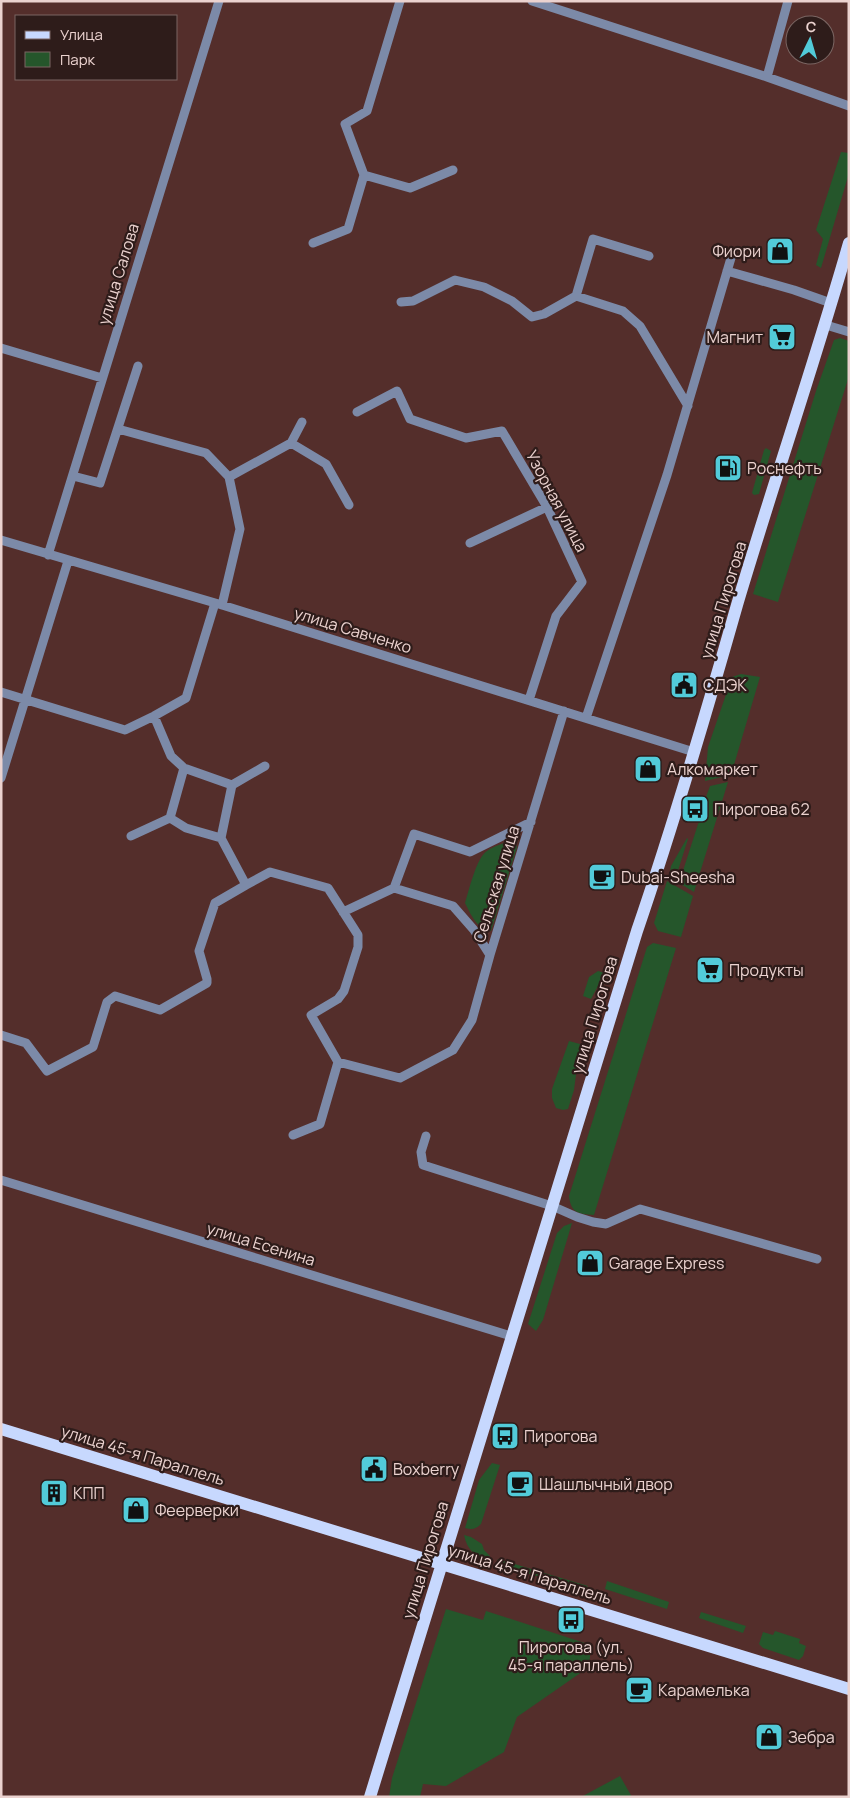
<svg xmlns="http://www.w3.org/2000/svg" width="850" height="1798" font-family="Manrope,sans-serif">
	<rect width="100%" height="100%" fill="#542e2b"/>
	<path fill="#25562b" d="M841,152L849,153V173L821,268L816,265L823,239L816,230Z
		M840,338L849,341V376L778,602L753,594L816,391L834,340Z
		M766,448L771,451L759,494L754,495L752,493L764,450Z
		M741,674L760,677L731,775L705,781L708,747L732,677Z
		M728,782L694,892L679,883L699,821H702L706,807L703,805L710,786Z
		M687,838L688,839L675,880L669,877L671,866Z
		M513,840L517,847L491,931C477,929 471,915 465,903C469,891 476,858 487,851C494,846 505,843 513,840Z
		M667,881L693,896L681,937L658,931L654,923Z
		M653,943L676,948L594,1215C578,1214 571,1213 569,1196L647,947Z
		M598,971L605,973L591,999L583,996L589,977Z
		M569,1041L580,1044L574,1090L568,1109L563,1110L556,1108L552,1098V1089Z
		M572,1223L543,1320L536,1331L528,1324L557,1233L564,1226Z
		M492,1463L500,1465L481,1524C476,1529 472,1530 465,1528L479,1480Z
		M464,1535L471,1537L482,1544L484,1550L490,1556L489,1562C475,1556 467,1550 464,1535Z
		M498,1559L588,1586L585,1589H580L496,1564Z
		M607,1581L669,1602L667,1609L605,1589Z
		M446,1609L483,1620L486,1611L591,1645L589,1667L517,1717L504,1752L446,1786L423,1784L420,1797H389L392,1778Z
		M701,1612L746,1626L743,1633L699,1618Z
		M775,1631L800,1639L799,1643L806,1646L803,1656L799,1660L763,1648L759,1644L763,1632L773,1635Z
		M620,1776L632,1797H581Z"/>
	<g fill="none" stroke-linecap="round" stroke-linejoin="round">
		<path stroke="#7c8aa8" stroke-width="9" d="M532,1L767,77L849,106
			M767,77L788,1
			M364,175L345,124L367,111L400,1
			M364,175L410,188L453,170
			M313,243L348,229L364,175
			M727,271L794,290L831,303
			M576,296L593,239L649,256
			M401,302L413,301L455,280L484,287L512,301L532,317L544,314L576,296L623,311L640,326L688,406
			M826,325L849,332
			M1,348L102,378
			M357,412L397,391L410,419L466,438L502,431L547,507L582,582L556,616L529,700
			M118,429L206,453L229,477L240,529L222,605
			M291,443L326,464L349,505
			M73,476L100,483L138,366
			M229,477L291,443L302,422
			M1,540L222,605L694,752
			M470,543L547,507
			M48,555L219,1
			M1,692L125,730L154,716L186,698L215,603
			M154,716L171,756L184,768L232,785L265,766
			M586,718L667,475L731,258
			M1,778L68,561
			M170,818L186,828L221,838
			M131,836L170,818L184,768
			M246,885L270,872L328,888L358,935V947L344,991L338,999L311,1015L338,1062L320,1124L293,1135
			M394,888L414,834L470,852L531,822
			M343,912L394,888L453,906L474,930L490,955
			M1,1035L26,1043L47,1071L93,1047L107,1002L115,996L160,1010L207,983V979L199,951L215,903L246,885L221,838L232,785
			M338,1062L400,1078L453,1050L472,1020L490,955L564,711
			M426,1136L421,1152L423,1165L552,1206L577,1217L593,1222L606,1224L640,1209L817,1259
			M1,1180L511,1336"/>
		<path stroke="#c7d8fe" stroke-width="12" d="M1,1429L849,1689
			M370,1797L637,931C674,823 706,714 737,605C773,484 814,365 849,243"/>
	</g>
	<defs>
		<symbol id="shop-square" viewBox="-11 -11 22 22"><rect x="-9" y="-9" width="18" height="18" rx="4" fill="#52cbd9" stroke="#2e1c1a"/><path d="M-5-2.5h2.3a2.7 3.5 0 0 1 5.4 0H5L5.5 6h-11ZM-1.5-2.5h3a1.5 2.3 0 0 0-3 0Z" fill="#111"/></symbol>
		<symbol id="supermarket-square" viewBox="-11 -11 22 22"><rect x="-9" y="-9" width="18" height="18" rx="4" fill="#52cbd9" stroke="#2e1c1a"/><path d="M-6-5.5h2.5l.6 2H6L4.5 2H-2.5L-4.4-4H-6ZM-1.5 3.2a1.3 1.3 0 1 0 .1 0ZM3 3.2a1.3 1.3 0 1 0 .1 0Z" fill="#111"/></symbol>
		<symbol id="fuel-square" viewBox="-11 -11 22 22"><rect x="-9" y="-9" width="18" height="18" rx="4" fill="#52cbd9" stroke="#2e1c1a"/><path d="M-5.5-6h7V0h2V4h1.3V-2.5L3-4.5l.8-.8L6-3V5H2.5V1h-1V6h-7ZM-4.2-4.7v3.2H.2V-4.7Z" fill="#111"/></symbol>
		<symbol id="civic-square" viewBox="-11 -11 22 22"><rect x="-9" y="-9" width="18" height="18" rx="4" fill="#52cbd9" stroke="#2e1c1a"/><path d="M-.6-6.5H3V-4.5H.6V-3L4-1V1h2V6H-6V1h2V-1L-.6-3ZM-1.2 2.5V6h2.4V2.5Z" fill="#111"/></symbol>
		<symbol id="bus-square" viewBox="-11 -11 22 22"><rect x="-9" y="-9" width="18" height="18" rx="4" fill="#52cbd9" stroke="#2e1c1a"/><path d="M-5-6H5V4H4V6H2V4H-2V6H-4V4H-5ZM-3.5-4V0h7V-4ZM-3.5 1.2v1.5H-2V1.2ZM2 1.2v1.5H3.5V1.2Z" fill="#111"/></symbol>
		<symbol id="cafe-square" viewBox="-11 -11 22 22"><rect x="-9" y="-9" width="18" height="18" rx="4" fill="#52cbd9" stroke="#2e1c1a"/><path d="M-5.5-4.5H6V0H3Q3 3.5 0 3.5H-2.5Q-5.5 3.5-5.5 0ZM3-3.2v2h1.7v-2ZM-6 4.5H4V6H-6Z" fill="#111"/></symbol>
		<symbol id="building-square" viewBox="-11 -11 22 22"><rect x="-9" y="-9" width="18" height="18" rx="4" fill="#52cbd9" stroke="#2e1c1a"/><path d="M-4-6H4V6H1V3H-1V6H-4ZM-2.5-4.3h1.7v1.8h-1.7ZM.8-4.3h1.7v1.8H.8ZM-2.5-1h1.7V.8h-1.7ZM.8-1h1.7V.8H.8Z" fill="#111"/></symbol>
	</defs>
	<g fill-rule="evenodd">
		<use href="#shop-square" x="764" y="235" width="32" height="32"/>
		<use href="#supermarket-square" x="766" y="321" width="32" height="32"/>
		<use href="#fuel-square" x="712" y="452" width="32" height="32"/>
		<use href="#civic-square" x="668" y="669" width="32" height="32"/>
		<use href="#shop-square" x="632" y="753" width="32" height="32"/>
		<use href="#bus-square" x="679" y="793" width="32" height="32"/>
		<use href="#cafe-square" x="586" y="861" width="32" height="32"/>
		<use href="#supermarket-square" x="694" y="954" width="32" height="32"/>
		<use href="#shop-square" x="574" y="1247" width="32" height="32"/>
		<use href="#bus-square" x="489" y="1420" width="32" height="32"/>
		<use href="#civic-square" x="358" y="1453" width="32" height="32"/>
		<use href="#cafe-square" x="504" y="1468" width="32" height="32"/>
		<use href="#building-square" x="38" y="1477" width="32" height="32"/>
		<use href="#shop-square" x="120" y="1494" width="32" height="32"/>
		<use href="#bus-square" x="555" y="1604" width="32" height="32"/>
		<use href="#cafe-square" x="623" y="1674" width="32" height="32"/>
		<use href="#shop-square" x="753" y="1721" width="32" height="32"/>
	</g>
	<g text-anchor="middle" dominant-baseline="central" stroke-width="4.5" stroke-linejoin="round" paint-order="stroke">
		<g font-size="16" fill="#ebd2cf" stroke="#2e1c1a" text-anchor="start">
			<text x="761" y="251" text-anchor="end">Фиори</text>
			<text x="763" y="337" text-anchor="end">Магнит</text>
			<text x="747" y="468">Роснефть</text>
			<text x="703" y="685">СДЭК</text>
			<text x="667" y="769">Алкомаркет</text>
			<text x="714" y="809">Пирогова 62</text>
			<text x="621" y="877">Dubai-Sheesha</text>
			<text x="729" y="970">Продукты</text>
			<text x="609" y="1263">Garage Express</text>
			<text x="524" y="1436">Пирогова</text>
			<text x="393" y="1469">Boxberry</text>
			<text x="539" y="1484">Шашлычный двор</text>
			<text x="73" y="1493">КПП</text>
			<text x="155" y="1510">Феерверки</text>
			<text x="571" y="1647" text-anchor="middle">Пирогова (ул.<tspan x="571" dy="18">45-я параллель)</tspan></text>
			<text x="658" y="1690">Карамелька</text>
			<text x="788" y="1737">Зебра</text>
		</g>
		<g font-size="16" fill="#ebd2cf" stroke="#2e1c1a">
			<text transform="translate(118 274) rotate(-73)">улица Салова</text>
			<text transform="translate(557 501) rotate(62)">Узорная улица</text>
			<text transform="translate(723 600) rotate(-73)">улица Пирогова</text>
			<text transform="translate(353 630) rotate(17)">улица Савченко</text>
			<text transform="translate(496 884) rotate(-73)">Сельская улица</text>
			<text transform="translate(594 1015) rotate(-73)">улица Пирогова</text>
			<text transform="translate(261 1244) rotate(17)">улица Есенина</text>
			<text transform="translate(143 1455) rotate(17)">улица 45-я Параллель</text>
			<text transform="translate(425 1560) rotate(-73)">улица Пирогова</text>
			<text transform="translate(530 1574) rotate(17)">улица 45-я Параллель</text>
		</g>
	</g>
	<rect width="850" height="1798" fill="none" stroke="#ebd2cf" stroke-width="5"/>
	<rect x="15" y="15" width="162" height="65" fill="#2e1c1a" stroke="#7a6562"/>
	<rect x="25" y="31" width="25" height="8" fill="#c7d8fe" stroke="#7a6562"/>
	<text x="60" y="40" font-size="15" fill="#ebd2cf">Улица</text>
	<rect x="25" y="52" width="25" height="15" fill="#25562b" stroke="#7a6562"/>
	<text x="60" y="65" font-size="15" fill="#ebd2cf">Парк</text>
	<g transform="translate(810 40) rotate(5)"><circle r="24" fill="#2e1c1a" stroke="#7a6562"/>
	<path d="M0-4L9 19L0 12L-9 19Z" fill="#52cbd9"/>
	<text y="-8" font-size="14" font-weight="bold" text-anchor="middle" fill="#ebd2cf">С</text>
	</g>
</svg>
